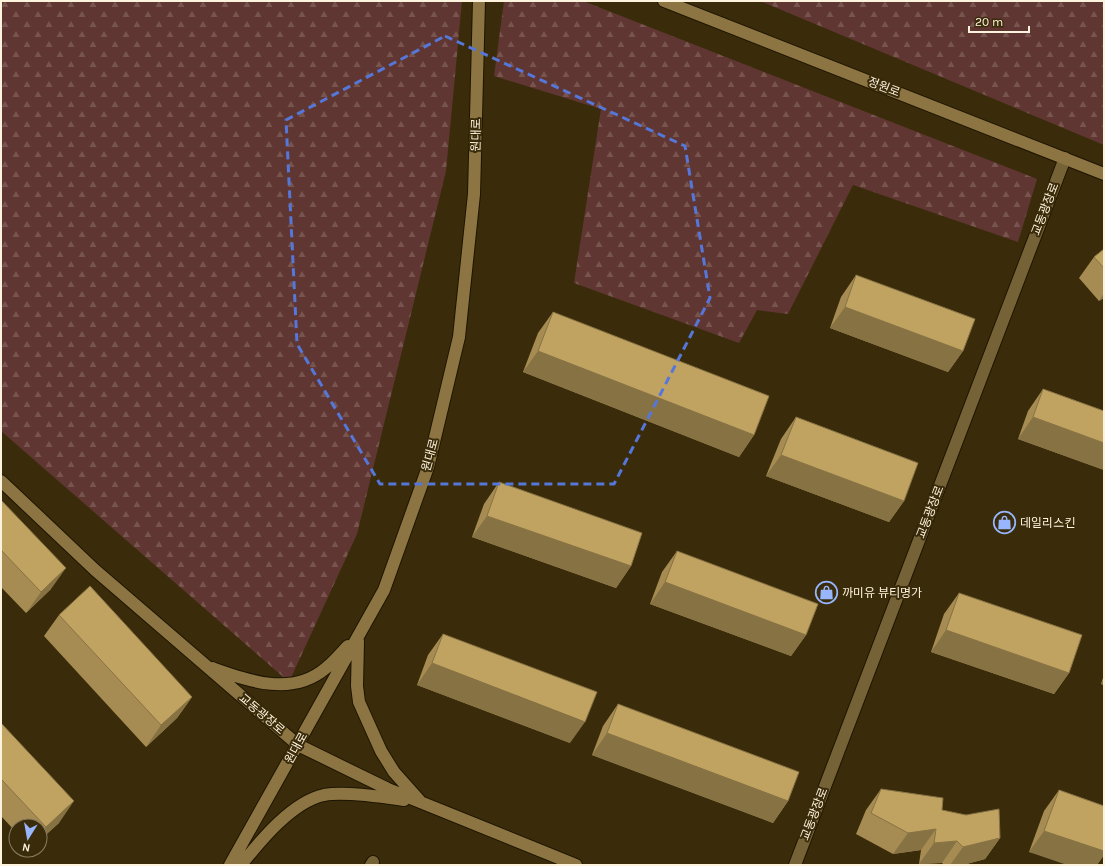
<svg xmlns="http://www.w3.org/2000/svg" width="1105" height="866" font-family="Karla,'Noto Sans KR',sans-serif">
	<defs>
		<pattern id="forest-firs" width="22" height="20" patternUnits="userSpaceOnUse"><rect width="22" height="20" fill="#603632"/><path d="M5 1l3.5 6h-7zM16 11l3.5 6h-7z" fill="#78544f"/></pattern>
	</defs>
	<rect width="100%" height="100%" fill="#3a2c0b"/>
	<path fill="url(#forest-firs)" d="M1,1H462L446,171L357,534L289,682L1,431Z
		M504,1H583L1037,179L1018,242L853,185L788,314L757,310L739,343L574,283L601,109L494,76Z
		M760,1H1104V145Z"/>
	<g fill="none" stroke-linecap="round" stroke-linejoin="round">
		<defs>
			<path id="street" d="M371,865L373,862
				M795,865L1065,158"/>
			<path id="secondary" d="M664,1L1104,174
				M1,481L95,570L298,745L388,789L576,865
				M358,641L357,686L359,702L381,751L394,772L419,800
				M212,668C249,681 292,697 326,668C334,662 341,653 348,646
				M230,865L384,590L428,467L459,337L474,194L479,1
				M241,865C261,840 292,802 324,795C345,791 383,797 404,800"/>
		</defs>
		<use href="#street" stroke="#1e1501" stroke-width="14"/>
		<use href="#secondary" stroke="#1e1501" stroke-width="14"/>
		<use href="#street" stroke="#766237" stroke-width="12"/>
		<use href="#secondary" stroke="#8c7542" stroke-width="12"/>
	</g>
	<path fill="#a68c53" d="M1104,249V298L1099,301L1079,278L1094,257Z
		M856,275L963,351L948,372L830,328L841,297Z
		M553,312L754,435L739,457L523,372L538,333Z
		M1043,389L1104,411V470L1018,439L1028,411Z
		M796,417L904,501L889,522L766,476L781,439Z
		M499,482L631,566L616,588L472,537L484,504Z
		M1,500L51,589L26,613L1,587Z
		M677,551L806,635L791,656L650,604L662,572Z
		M959,593L1069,673L1054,694L931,652L944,614Z
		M59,615L192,697L177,718L146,747L44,636Z
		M443,634L570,743L417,685L428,655Z
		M1104,675V685L1101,684Z
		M618,704L788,801L773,823L592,755L603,726Z
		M1,723L59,823L40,840V826H16V832L1,816Z
		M881,789L942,810L1000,838L985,859L963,865H944L942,863L919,864L921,850L893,854L856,834L866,810Z
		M1059,790L1104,806V855L1097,865L1029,852L1044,811Z"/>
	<path fill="#877244" d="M1104,293V298L1099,301Z
		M845,307L963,351L948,372L830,328Z
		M538,351L754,435L739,457L523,372Z
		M1033,417L1104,443V470L1018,439Z
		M781,455L904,501L889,522L766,476Z
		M487,516L631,566L616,588L472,537Z
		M66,568L51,589L26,613L41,592Z
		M665,582L806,635L791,656L650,604Z
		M946,630L1069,673L1054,694L931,652Z
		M432,663L585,722L570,743L417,685Z
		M1104,679V685L1101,684Z
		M192,697L177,718L146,747L161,725Z
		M607,733L788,801L773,823L592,755Z
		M74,801L59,823L40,840V835L46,827Z
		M936,829L921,850L893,854L908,833Z
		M1044,831L1104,851V855L1097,865H1067L1029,852Z
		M1000,838L985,859L963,865H950L963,847Z
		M957,841L942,863L919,864L934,843Z"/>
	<path fill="#c1a361" stroke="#877244" d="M1104,249V268L1094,257Z
		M856,275L975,319L963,351L845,307Z
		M553,312L769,396L754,435L538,351Z
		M1043,389L1104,411V443L1033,417Z
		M796,417L918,463L904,501L781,455Z
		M499,482L642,533L631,566L487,516Z
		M1,500L66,568L41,592L1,550Z
		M677,551L818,604L806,635L665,582Z
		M90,586L192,697L161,725L59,615Z
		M959,593L1082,635L1069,673L946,630Z
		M443,634L597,692L585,722L432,663Z
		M618,704L799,772L788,801L607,733Z
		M1,723L74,801L46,827L1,779Z
		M881,789L943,798L942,810L966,815L999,809L1000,838L963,847L957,841L934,843L936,829L908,833L871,813Z
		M1059,790L1104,806V851L1044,831Z"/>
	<path fill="none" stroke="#5577d9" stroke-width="3" stroke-dasharray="8 5" stroke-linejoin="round" d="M445,36L685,146L710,298L614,484H380L297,344L286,120Z"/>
	<defs>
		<symbol id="shop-ring" viewBox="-11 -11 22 22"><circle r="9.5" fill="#3a2c0b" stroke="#97b6fd" stroke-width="1.5"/><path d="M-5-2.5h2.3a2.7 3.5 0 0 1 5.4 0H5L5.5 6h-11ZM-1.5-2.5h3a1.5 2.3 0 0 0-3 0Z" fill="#97b6fd"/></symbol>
	</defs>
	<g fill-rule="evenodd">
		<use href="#shop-ring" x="992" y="510" width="25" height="25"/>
		<use href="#shop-ring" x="814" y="580" width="25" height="25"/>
	</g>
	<g text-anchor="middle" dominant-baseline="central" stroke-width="4" stroke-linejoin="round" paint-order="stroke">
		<g font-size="12" fill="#fef3dc" stroke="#3a2c0b">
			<text transform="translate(884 87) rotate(21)">정원로</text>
			<text transform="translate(476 135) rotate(-89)">원대로</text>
			<text transform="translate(1045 209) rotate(-69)">교동광장로</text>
			<text transform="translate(430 455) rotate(-75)">원대로</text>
			<text transform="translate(930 512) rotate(-69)">교동광장로</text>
			<text transform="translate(262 714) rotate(40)">교동광장로</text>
			<text transform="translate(296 748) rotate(-61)">원대로</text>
			<text transform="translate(814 814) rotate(-69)">교동광장로</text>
		</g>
		<g font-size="12" fill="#fef3dc" stroke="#3a2c0b" text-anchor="start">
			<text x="1020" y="523">데일리스킨</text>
			<text x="842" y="593">까미유 뷰티명가</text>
		</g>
	</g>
	<rect width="1105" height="866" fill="none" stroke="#fef3dc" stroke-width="4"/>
	<g transform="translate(28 838) rotate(191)"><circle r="19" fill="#3a2c0b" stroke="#887c5f"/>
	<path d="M0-3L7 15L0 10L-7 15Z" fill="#97b6fd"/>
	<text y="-6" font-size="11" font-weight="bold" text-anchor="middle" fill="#fef3dc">N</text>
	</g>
	<path d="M969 26v6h60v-6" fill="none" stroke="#fef3dc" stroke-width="2"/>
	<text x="975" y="26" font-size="12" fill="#fef3dc" stroke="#3a2c0b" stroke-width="3" paint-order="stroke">20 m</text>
</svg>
